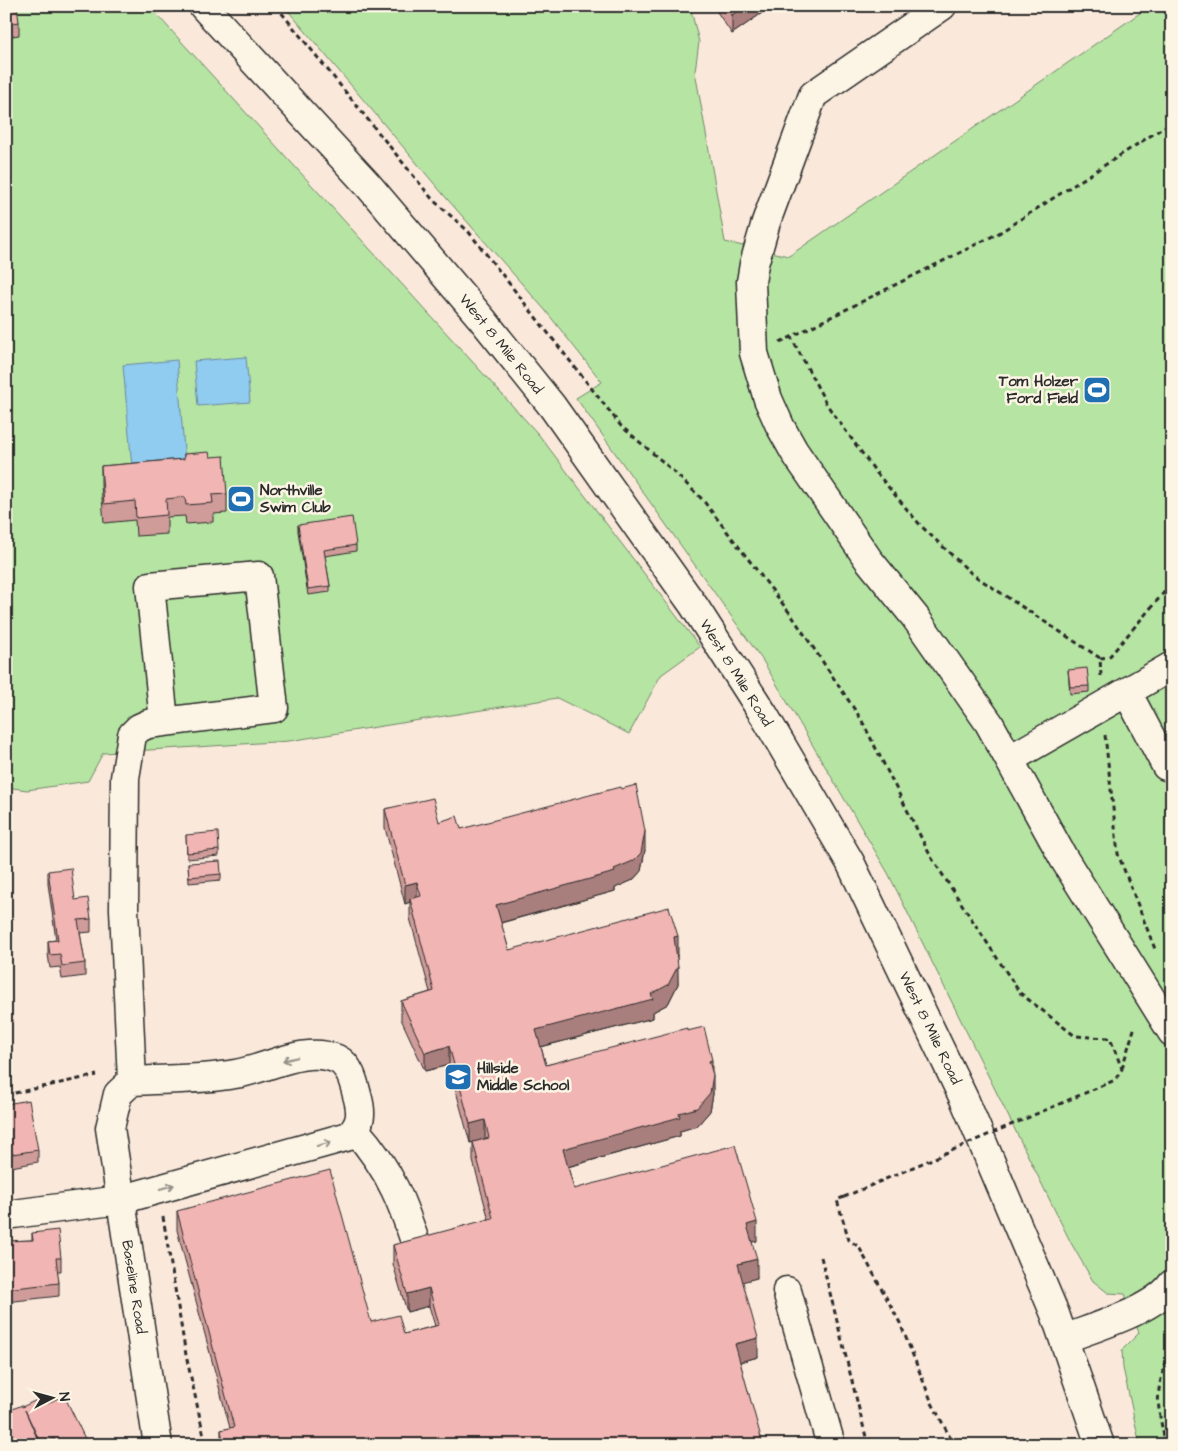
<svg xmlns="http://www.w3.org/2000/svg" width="1178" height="1451" font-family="'Architects Daughter',sans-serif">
	<rect width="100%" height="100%" fill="#fae8db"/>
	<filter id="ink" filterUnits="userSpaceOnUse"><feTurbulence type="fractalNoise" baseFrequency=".02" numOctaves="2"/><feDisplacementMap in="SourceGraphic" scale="10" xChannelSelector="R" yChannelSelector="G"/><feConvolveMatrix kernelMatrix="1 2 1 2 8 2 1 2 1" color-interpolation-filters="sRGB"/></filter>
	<g filter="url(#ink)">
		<path fill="#b6e4a3" stroke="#708867" d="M6,6H149L539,435L700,647L661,675L629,734L557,698L289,741L103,753L88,781L27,790L6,787Z
			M284,6H690L699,42L695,71L725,242L789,256L1150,6H1172V1445H1140L1123,1368L1122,1350L1139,1333L1125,1294L1108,1293L1093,1281L1071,1243L888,873L763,661L576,398L602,382L545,310L448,200Z"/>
		<path fill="#90cbf0" stroke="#688ba1" d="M246,357L250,402L198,406L194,361Z
			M177,360L185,463L132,468L123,365Z"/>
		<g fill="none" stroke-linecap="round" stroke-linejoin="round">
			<defs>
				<path id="minor" d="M942,6L813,95L766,222L754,264L751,282L754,353L768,399L780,426L794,451L868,559L915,617L989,723L1064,859L1172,1032
					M1127,692L1166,766L1172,763
					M1010,759L1172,666
					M355,1130C391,1170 404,1206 420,1257
					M6,1215L120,1200L349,1136C362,1124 362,1112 357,1095C354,1083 350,1065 337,1059C304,1045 268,1069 235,1074C201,1080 166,1079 132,1081
					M787,1291L831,1445
					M1064,1339C1094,1327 1153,1311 1172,1284
					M158,1445L110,1128L118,1094L132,1081L124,909L125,778L132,735L139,728L148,724L274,708L259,576L150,586L164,721"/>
				<path id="major" d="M203,6L368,185L482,319L552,406L694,606L764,715L850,862L965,1101L1055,1314L1100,1445"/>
			</defs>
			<use href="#minor" stroke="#2b2b2b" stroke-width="31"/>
			<use href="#major" stroke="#2b2b2b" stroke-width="31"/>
			<path stroke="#2b2b2b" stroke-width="3" stroke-dasharray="5 4" stroke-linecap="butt" d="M276,6L433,200L468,231L621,426L670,468L702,499L792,616L861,719L931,857L1020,993L1075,1036L1110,1038L1122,1069L1115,1080
				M780,342L791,337
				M1100,658L972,574L921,526L875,471L827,405L791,337L999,233L1172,122
				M1101,676L1100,658L1109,657L1172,583
				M1105,735L1118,854L1155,949
				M1122,1068L1135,1026
				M6,1095L97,1075
				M844,1197L837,1200L849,1240L859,1247L900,1323L932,1403L954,1445
				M163,1217L186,1355L206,1445
				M821,1257L868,1445
				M1166,1445C1155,1398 1155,1391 1172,1347"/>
			<use href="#minor" stroke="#fcf5e5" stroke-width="28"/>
			<use href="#major" stroke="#fcf5e5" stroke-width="28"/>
			<path stroke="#2b2b2b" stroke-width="3" stroke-dasharray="5 4" stroke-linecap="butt" d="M844,1197L1115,1080"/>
		</g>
		<path fill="#cf9c9a" stroke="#2b2b2b" d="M6,6L19,22V35L6,37Z
			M713,6H772L732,34Z
			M184,454L210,457L227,494V513L213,514V522L186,524L185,516L167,517V534L136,536L135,520L104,523L101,485V466L184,459Z
			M298,525L356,545V551L325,556L330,586V592L308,595L298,531Z
			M1068,670L1089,686V692L1070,694Z
			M385,809L439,822L461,829L645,850L641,871L633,880L615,888V891L501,923L509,950L678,955H677L678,984L668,1004L653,1012V1018L541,1047L546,1065L687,1031L712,1072L713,1094L710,1111L697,1126L680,1131V1136L568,1167L574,1189L757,1241L752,1242L757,1278L742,1281L758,1357L740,1362L762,1445H221V1430L230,1428L177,1230V1211L371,1322L404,1334L435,1326L429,1306L407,1312L393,1264V1245L489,1220L473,1161V1142L485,1139L470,1143L449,1065L425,1071L401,1019V1001L430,992L410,918V902L405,904L385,828Z
			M186,835L219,850V856L187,859Z
			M188,863L221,874V880L189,883Z
			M48,871L75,900L91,919V932L80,933L85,963V976L62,979L60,967L50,968L48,954V941L56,940L48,884Z
			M6,1104L38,1150V1162L6,1168Z
			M32,1233L61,1258V1271H57L59,1283V1296L6,1302V1241L32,1240Z
			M48,1403L88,1445H6L22,1407Z"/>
		<path fill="#a97f7d" stroke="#2b2b2b" d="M745,6H772L732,34V15Z
			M645,831V850L641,871L633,880L615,888V891L496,924V905L614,869Z
			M417,882V900L410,899V902L405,904V885Z
			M678,936V955L674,956V937Z
			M678,966V984L668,1004L653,1012V1018L536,1048V1030L651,994Z
			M449,1046V1065L425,1071V1053Z
			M712,1060V1078L709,1061Z
			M713,1075V1094L710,1111L697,1126L680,1131V1136L563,1168V1149L679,1113Z
			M485,1120V1139L470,1143V1124Z
			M757,1222V1241L747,1243V1225Z
			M757,1259V1278L738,1283V1264Z
			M429,1288V1306L407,1312V1294Z
			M758,1338V1357L735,1363V1344Z
			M54,1438V1445H41V1444Z
			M762,1441V1445H749Z"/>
		<path fill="#f1b5b3" stroke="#2b2b2b" d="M6,6H17L19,22L6,24Z
			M726,6H745L732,15Z
			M209,452L210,457L224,456L227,494L212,495L213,503L186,505L185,497L166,499L167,515L136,518L135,501L104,504L101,466L184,459V454Z
			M352,517L356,545L324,550L330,586L308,589L298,525Z
			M1087,668L1089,686L1070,687L1068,670Z
			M636,785L645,831L641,853L633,861L614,869L615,872L496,905L509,950L669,907L678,936L674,937L678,966L668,985L651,994L653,999L536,1030L546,1065L687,1028V1031L704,1027L712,1060L709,1061L713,1075L710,1093L697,1108L679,1113L680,1117L563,1149L574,1189L735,1145L754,1211L757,1222L747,1225L757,1259L738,1264L758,1338L735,1344L762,1441L749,1445H224L221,1430L234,1427L177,1211L330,1170L371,1322L399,1315L404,1334L439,1325L429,1288L407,1294L393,1245L493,1218L473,1142L489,1138L485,1120L470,1124L449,1046L425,1053L401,1001L434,991L410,899L421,896L417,882L405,885L385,809L433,798L439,822L457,816L461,829L620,787L621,789Z
			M218,832L219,850L187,853L186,835Z
			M220,861L221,874L189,877L188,863Z
			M71,868L75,900L88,898L91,919L78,920L85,963L62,966L60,954L50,955L48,941L58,940L48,871Z
			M29,1100L38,1150L6,1155V1104Z
			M58,1230L61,1258H56L59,1283L6,1289V1241L33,1240L32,1233Z
			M64,1395L88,1445H57L54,1438L41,1444L25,1410L40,1445H6V1412L22,1405V1407L45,1396L48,1403Z"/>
		<defs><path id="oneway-shaft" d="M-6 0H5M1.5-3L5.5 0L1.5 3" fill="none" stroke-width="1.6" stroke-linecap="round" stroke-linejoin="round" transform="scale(1.25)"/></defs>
		<g stroke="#949088">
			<use href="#oneway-shaft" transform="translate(290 1059) rotate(167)"/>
			<use href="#oneway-shaft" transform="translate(324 1144) rotate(-15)"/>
			<use href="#oneway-shaft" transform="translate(167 1187) rotate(-15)"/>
		</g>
	</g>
	<defs>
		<symbol id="stadium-square" viewBox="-11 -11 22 22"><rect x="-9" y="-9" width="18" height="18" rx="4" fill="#1f6fb2" stroke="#fcf5e5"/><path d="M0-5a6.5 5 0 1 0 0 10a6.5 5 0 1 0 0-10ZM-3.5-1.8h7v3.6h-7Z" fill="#fff"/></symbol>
		<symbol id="school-square" viewBox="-11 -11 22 22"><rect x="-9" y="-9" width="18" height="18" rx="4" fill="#1f6fb2" stroke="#fcf5e5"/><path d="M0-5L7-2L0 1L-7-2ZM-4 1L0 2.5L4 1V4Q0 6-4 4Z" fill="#fff"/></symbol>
	</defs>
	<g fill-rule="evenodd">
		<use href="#stadium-square" x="1081" y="374" width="32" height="32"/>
		<use href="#stadium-square" x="225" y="483" width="32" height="32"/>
		<use href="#school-square" x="442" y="1061" width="32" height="32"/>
	</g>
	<g text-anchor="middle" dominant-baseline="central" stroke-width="5" stroke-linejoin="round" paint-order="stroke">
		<g font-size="15" fill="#2b2b2b" stroke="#fcf5e5">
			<text transform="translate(501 344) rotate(51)">West 8 Mile Road</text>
			<text transform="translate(736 673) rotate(58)">West 8 Mile Road</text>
			<text transform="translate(930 1028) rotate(64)">West 8 Mile Road</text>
			<text transform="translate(134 1287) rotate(81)">Baseline Road</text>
		</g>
		<g font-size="15" font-weight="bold" fill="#2b2b2b" stroke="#fcf5e5" text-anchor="start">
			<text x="1078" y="381" text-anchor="end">Tom Holzer<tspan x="1078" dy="17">Ford Field</tspan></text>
			<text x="260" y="490">Northville<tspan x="260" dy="17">Swim Club</tspan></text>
			<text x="477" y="1068">Hillside<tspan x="477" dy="17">Middle School</tspan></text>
		</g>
	</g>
	<rect width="1178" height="1451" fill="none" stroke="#fcf5e5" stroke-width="25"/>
	<rect x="12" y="12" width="1153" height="1426" fill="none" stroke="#2b2b2b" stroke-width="2" filter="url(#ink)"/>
	<g transform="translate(52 1398) rotate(84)" stroke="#fcf5e5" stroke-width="4" paint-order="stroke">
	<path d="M0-4L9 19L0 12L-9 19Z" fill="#2b2b2b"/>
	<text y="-8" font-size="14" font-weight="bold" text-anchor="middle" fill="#2b2b2b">N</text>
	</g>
</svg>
